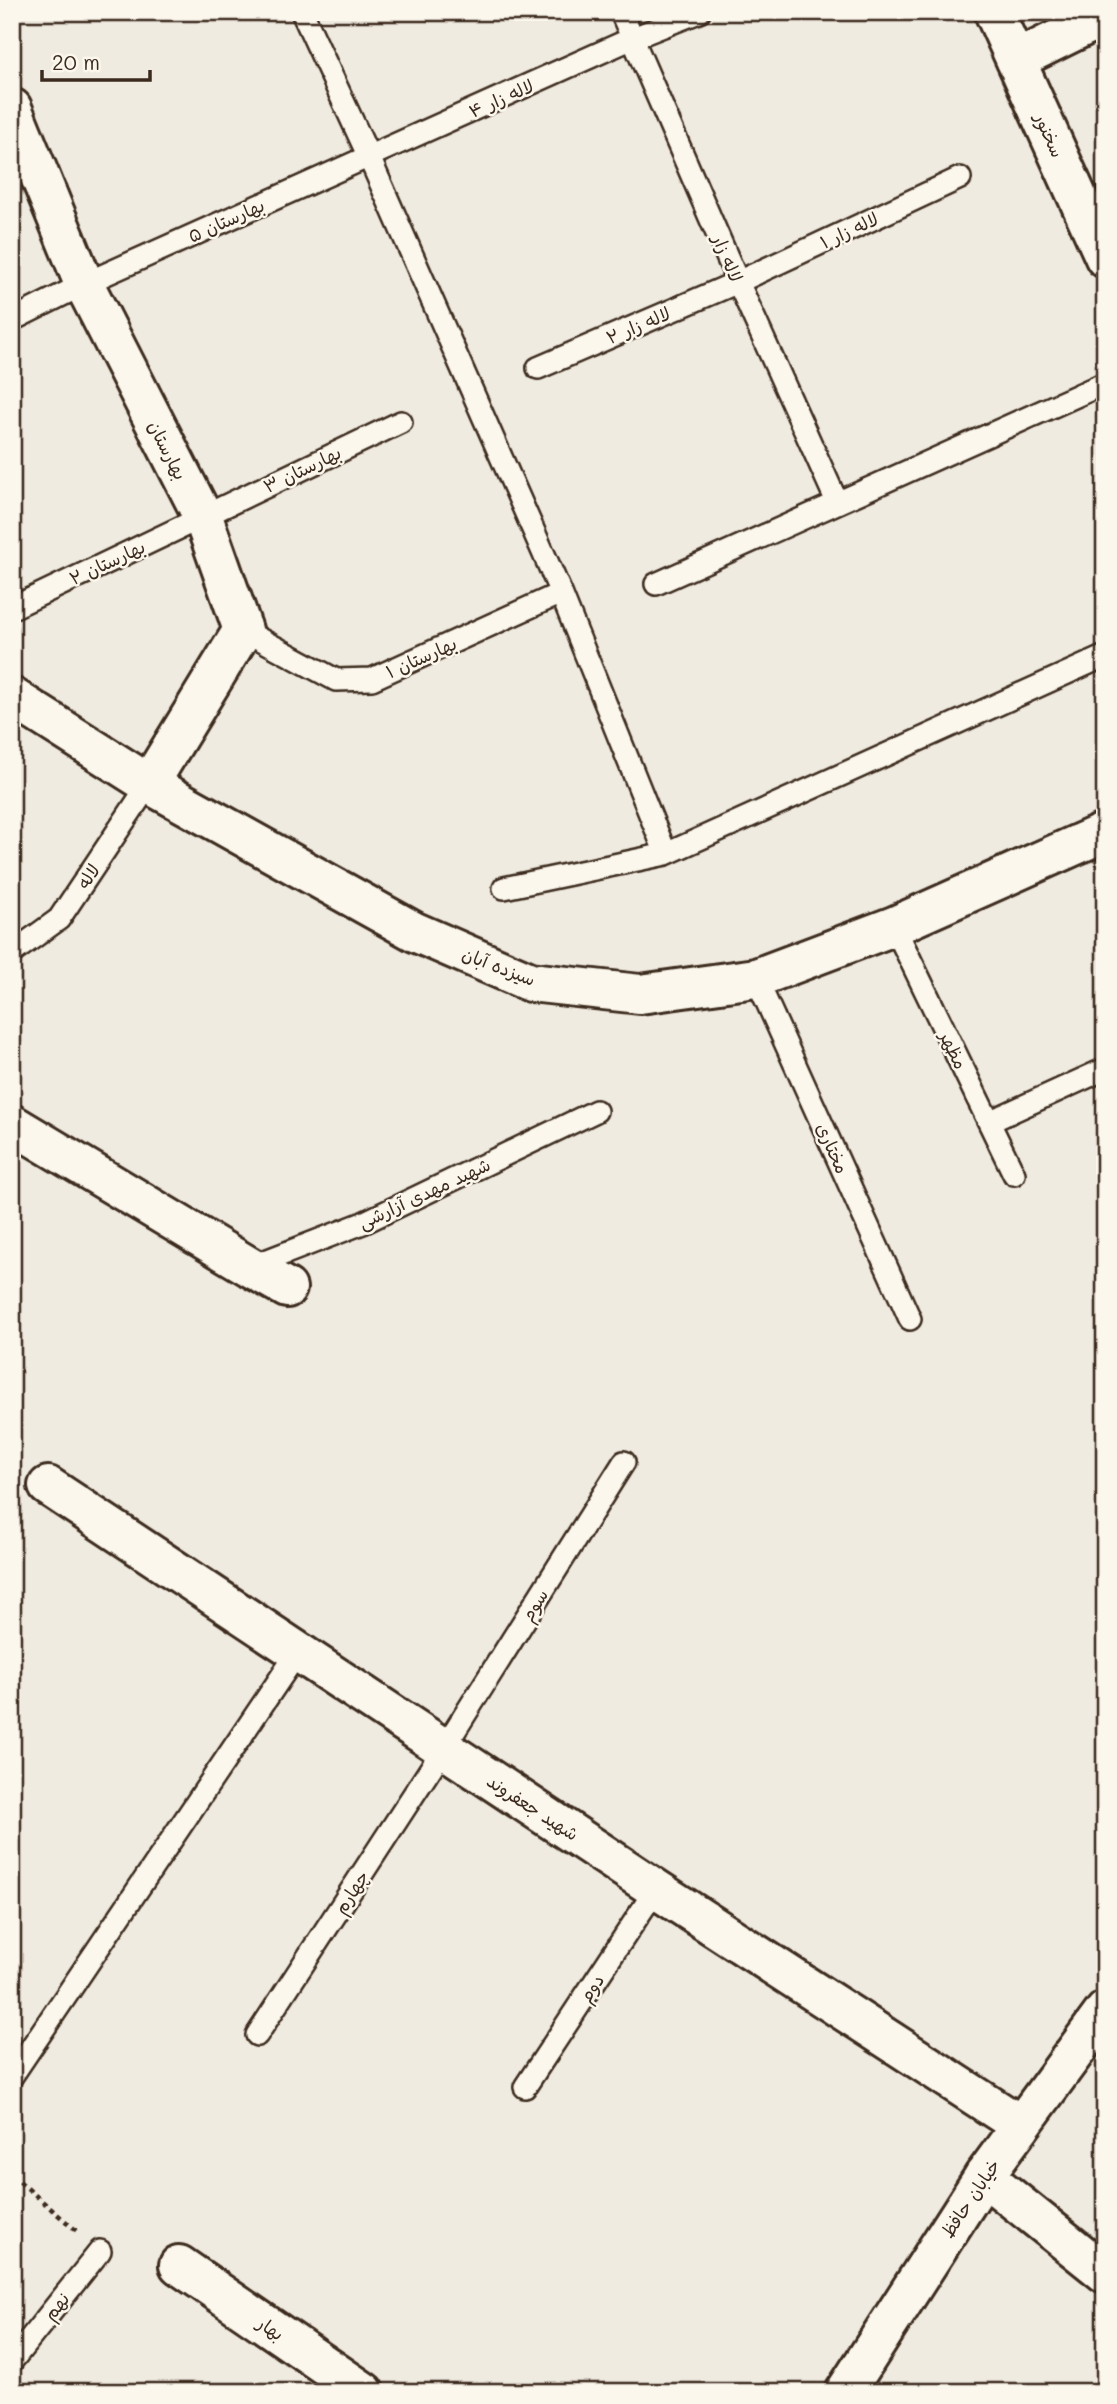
<svg xmlns="http://www.w3.org/2000/svg" width="1117" height="2404" font-family="Mali,'Playpen Sans Arabic',sans-serif">
	<rect width="100%" height="100%" fill="#f0ebe0"/>
	<filter id="ink" filterUnits="userSpaceOnUse"><feTurbulence type="fractalNoise" baseFrequency=".0143" numOctaves="2"/><feDisplacementMap in="SourceGraphic" scale="14" xChannelSelector="R" yChannelSelector="G"/><feConvolveMatrix kernelMatrix="1 2 1 2 8 2 1 2 1" color-interpolation-filters="sRGB"/></filter>
	<g filter="url(#ink)">
		<g fill="none" stroke-linecap="round" stroke-linejoin="round">
			<defs>
				<path id="service" d="M302,12L369,157L561,593L666,854
					M621,12L738,282L837,502
					M12,320L84,284L633,38L699,12
					M538,368L738,282L960,178
					M656,584L1105,383
					M12,608L401,422
					M243,630L336,680L372,679L561,593
					M504,888L666,854L1105,656
					M894,926L1014,1174
					M12,953L59,919L149,784
					M756,978L910,1319
					M989,1122L1105,1069
					M250,1267L363,1223L596,1111
					M257,2035L444,1748L624,1462
					M12,2076L298,1652
					M525,2087L656,1889
					M12,2361L100,2251"/>
				<path id="minor" d="M1016,60L1105,16
					M12,108L84,284L203,517L243,630L149,784
					M12,1124L250,1267L287,1288
					M48,1486L656,1889L1020,2125
					M984,2176L1105,2273
					M179,2265L364,2392"/>
				<path id="tertiary" d="M994,12L1105,258
					M12,697L149,784L415,932L530,982L640,994L756,978L894,926L1105,832
					M845,2392L984,2176L1105,2011"/>
			</defs>
			<use href="#service" stroke="#3b2a1e" stroke-width="26"/>
			<use href="#minor" stroke="#3b2a1e" stroke-width="44"/>
			<use href="#tertiary" stroke="#3b2a1e" stroke-width="44"/>
			<path stroke="#3b2a1e" stroke-width="4.5" stroke-dasharray="5 5" stroke-linecap="butt" d="M12,2175L78,2232"/>
			<use href="#service" stroke="#fbf7ec" stroke-width="21"/>
			<use href="#minor" stroke="#fbf7ec" stroke-width="38"/>
			<use href="#tertiary" stroke="#fbf7ec" stroke-width="38"/>
		</g>
	</g>
	<g text-anchor="middle" dominant-baseline="central" stroke-width="5" stroke-linejoin="round" paint-order="stroke">
		<g font-size="18" fill="#3b2a1e" stroke="#fbf7ec">
			<text transform="translate(501 98) rotate(-24)">لاله زار ۴</text>
			<text transform="translate(1050 135) rotate(66)">سخنور</text>
			<text transform="translate(226 220) rotate(-24)">بهارستان ۵</text>
			<text transform="translate(849 230) rotate(-25)">لاله زار ۱</text>
			<text transform="translate(728 258) rotate(67)">لاله زار</text>
			<text transform="translate(638 325) rotate(-23)">لاله زار ۲</text>
			<text transform="translate(168 450) rotate(63)">بهارستان</text>
			<text transform="translate(302 469) rotate(-26)">بهارستان ۳</text>
			<text transform="translate(107 562) rotate(-25)">بهارستان ۲</text>
			<text transform="translate(421 657) rotate(-24)">بهارستان ۱</text>
			<text transform="translate(88 876) rotate(-56)">لاله</text>
			<text transform="translate(499 966) rotate(21)">سیزده آبان</text>
			<text transform="translate(954 1050) rotate(64)">مظهر</text>
			<text transform="translate(833 1148) rotate(66)">مختاری</text>
			<text transform="translate(424 1193) rotate(-25)">شهید مهدی آزارشی</text>
			<text transform="translate(534 1605) rotate(-58)">سوم</text>
			<text transform="translate(533 1807) rotate(33)">شهید جعفروند</text>
			<text transform="translate(351 1892) rotate(-57)">چهارم</text>
			<text transform="translate(591 1988) rotate(-56)">دوم</text>
			<text transform="translate(970 2198) rotate(-56)">خیابان حافظ</text>
			<text transform="translate(56 2306) rotate(-51)">نهم</text>
			<text transform="translate(271 2328) rotate(34)">بهار</text>
		</g>
	</g>
	<rect width="1117" height="2404" fill="none" stroke="#fbf7ec" stroke-width="42"/>
	<rect x="21" y="21" width="1075" height="2362" fill="none" stroke="#3b2a1e" stroke-width="2.5" filter="url(#ink)"/>
	<path d="M42 70v10h108v-10" fill="none" stroke="#3b2a1e" stroke-width="3.5"/>
	<text x="52" y="70" font-size="21" fill="#3b2a1e" stroke="#fbf7ec" stroke-width="5" paint-order="stroke">20 m</text>
</svg>
